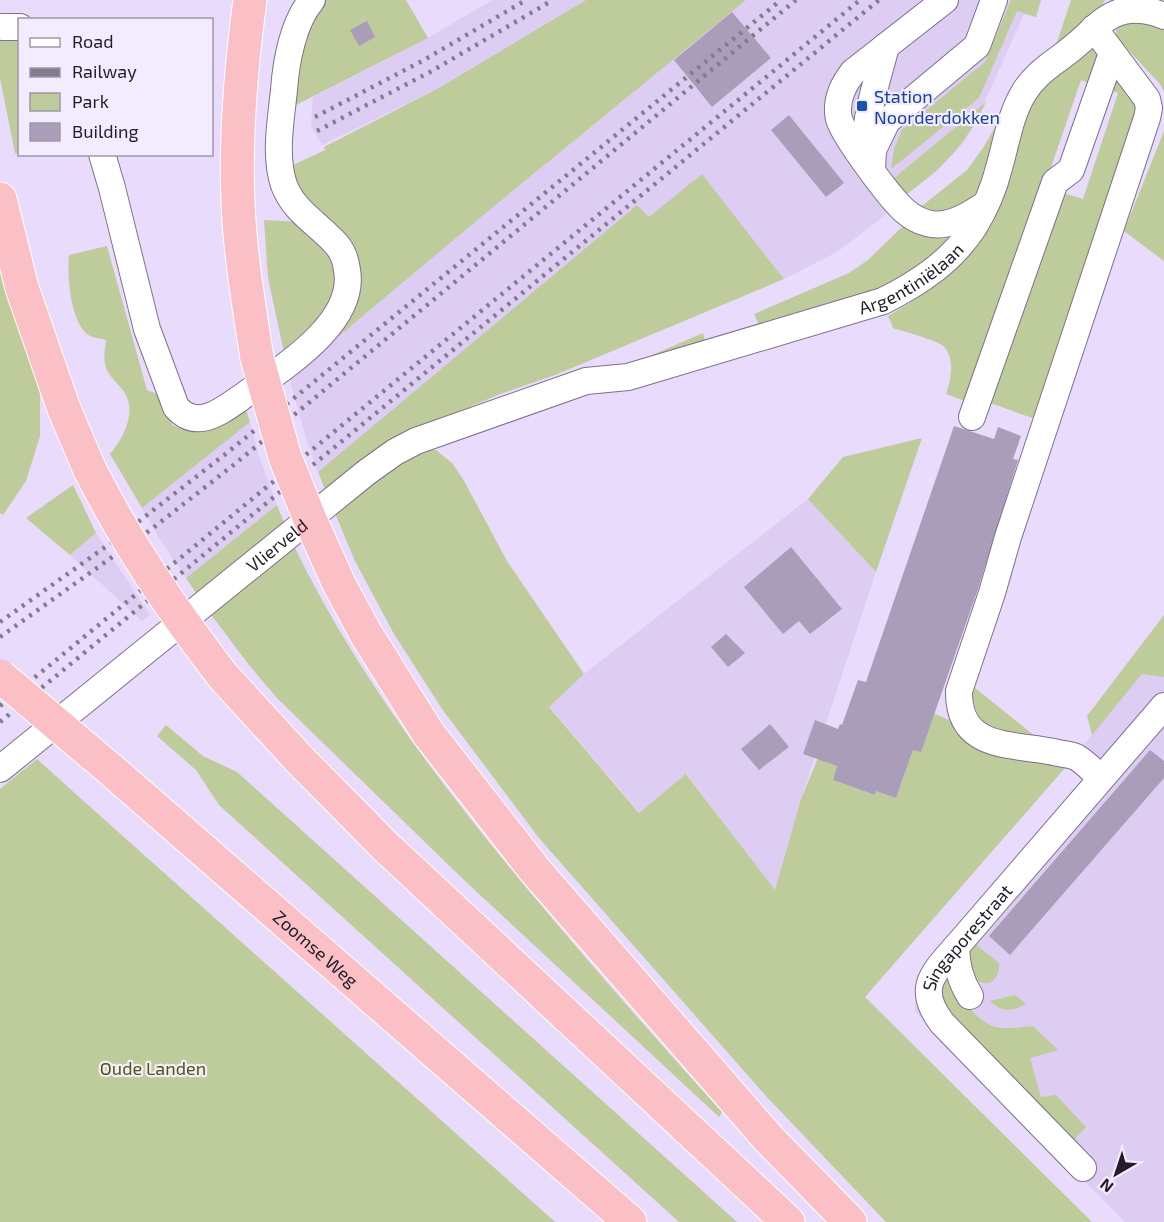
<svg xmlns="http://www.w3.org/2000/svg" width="1164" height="1222" font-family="'Exo 2',sans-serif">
	<rect width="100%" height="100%" fill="#e9dbfb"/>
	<path fill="#ddcdf3" d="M492,0H586L437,89L322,145L311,126L313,97L428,38Z
		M746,0H1041L1036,17L1024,14L974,126L963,143L936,172L907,194L883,217L837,252L784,279L702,174L649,218L637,205L318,472L306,438L289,378L487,212Z
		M250,422L259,456L277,505L186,578L157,535L142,508Z
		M808,499L876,572L801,799L775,891L687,774L640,813L549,706L584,674Z
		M96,533L150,615L142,621L70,555Z
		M1142,674L1164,677V1222H1125L915,1011L919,973L1090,779L1081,748Z"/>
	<path fill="#becb9b" d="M323,0H406L428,38L292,107L299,59L307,34Z
		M586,0H746L487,212L289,378L357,300L303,204L289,167L325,150L324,147L437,89Z
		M1011,0H1041L1036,17L1017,11L979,98L891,169L894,149L902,130L985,62Z
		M1071,0H1105L1096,14L1055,48Z
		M1151,22L1164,27V92L1160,84L1116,37V30L1124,24Z
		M0,35L19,37V154L15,153L0,78Z
		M1090,47L1099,51L1092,84L1081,80L970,403L946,394C951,379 956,357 942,345C935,340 903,331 893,328L888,316L908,304L941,279L1033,96Z
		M1117,80L1138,107L1035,419L985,401L1057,191L1083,199L1118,93L1109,90Z
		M986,102C965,146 945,165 907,194L896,184L894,178Z
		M1003,114L979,189C967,207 942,217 922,206L967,170L983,148Z
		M1164,131V261L1124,231Z
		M702,174L784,279L555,375L500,394L418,429L326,492L318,472L637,205L649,217Z
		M264,220L301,222L332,249L340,295L285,357L268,278Z
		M904,225L959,227L929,261L879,290L759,325L754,314L849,273L868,260Z
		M107,246L147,390L162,396L170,415L172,425L192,432L205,428L245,406L250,422L142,508L110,454C124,437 138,411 123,390C117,383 110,377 106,368C103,359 105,349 106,340C100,338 91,338 87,334C70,320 67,275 69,255Z
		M0,268L40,394V436L26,481L3,515L0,513Z
		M703,333L706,344L620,369Z
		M922,438L876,572L808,499L843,457Z
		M418,450H436L452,463L463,479L507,561L584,674L549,707L639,813L686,774L775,890L801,799L826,739L844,745L833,780L875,795L876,791L896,798L913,750L935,714L949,720L955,732L975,748L1065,768L865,997L1092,1222H886L765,1095L539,838L442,709L394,634L355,561L334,511Z
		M73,485L96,533L70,555L26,518Z
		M277,505L285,525L198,596L186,578Z
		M293,544C354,670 436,779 525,886C589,963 655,1038 722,1112L719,1117L464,880L323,743L277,698L249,665L209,612Z
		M1164,615V677L1142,674L1092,735L1087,716Z
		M969,683L1041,741L996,733L975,718Z
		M166,725L203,756L237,772L737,1222H679L219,805L196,770L157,736Z
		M37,759L78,796L555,1222H0V789Z
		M974,943L999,963C1001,978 987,991 975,978C971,972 969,962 967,955Z
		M944,970C953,987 974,1021 995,1027C1007,1030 1020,1027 1033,1026L1058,1050L1030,1058L1041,1097L1056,1095L1086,1127L1073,1141L947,1013L940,989Z
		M1015,995L1026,1004C1012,1012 1001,1012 990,1001Z"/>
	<path fill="#aa9dba" d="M732,12L771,58L712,107L674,60Z
		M367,21L375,37L359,46L350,30Z
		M789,115L844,183L826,197L771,130Z
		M954,426L994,439L998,427L1021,436L1013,459L1018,460L978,589L921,752L913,750L896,798L876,791L875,795L833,780L837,766L803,754L815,720L838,729L840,724L842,725L858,680L866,682Z
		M791,547L842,609L810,634L799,621L783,634L744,587Z
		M726,634L745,653L728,667L711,647Z
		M770,724L789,747L759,770L741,749Z
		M1150,750L1164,761V778L1010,955L989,936Z"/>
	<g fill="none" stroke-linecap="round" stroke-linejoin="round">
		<defs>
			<g id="minor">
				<path d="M945,0L853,72C842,86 835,101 839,119C844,136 892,201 906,212C912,217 919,221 927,223C948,229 969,215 986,204"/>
				<path d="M2,27H20"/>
				<path d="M1094,28L1147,99L1149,108L1147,118L1008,537L992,593L959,691C958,750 1010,743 1054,752C1060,754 1070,754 1076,757C1085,762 1093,771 1101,778"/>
				<path d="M867,151C861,127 880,71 886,46"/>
				<path d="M102,154L112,188L147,329L176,407C196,430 219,413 239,399C277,371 357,325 347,270C346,262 343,252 337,245C319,224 294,212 284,185C274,155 281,120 284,90C286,62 293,22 312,0"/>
				<path d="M872,170L873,150L887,121L977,46L994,0"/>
				<path d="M972,417L1055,182L1071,170L1112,53"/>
				<path id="s1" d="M0,769L367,472L395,452L416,441L586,381L628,377L883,301C919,283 952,261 974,227C985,209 994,188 999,168C1006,144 1010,116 1023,94C1037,70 1057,62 1076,45C1091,33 1104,15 1124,11C1136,8 1153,11 1164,16"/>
				<path d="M956,947C957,966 960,980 970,996"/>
				<path id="s2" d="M1083,1168L942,1023C916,989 932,974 956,947L1164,706"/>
			</g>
			<g id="highway">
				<path d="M250,0C241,67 235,134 238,202C240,254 249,306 257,358"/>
				<path d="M0,199L22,288L64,409L90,470"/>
				<path d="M339,584L366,634L428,733L534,869L768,1138L850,1222"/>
				<path d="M223,676L299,759L386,847L788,1222"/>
				<path id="s3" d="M110,769L630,1222"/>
			</g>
		</defs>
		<use href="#minor" stroke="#7d718c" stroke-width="28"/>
		<use href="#highway" stroke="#fff" stroke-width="35"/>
		<use href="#minor" stroke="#fff" stroke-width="26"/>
		<use href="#highway" stroke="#fac0c6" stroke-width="33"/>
		<path stroke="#847b90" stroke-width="4.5" stroke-dasharray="3 6" stroke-linecap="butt" d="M315,117L424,60L526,0
			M317,131L430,72L553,0
			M0,622L111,543L228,452L781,0
			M0,637L153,528L236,463L796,0
			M0,706L860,0
			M0,722L879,0"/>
		<defs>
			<path id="highway-bridge" d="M257,358L285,457L309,517L339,584
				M90,470C129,547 171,608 223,676
				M0,676L110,769"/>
		</defs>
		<use href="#highway-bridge" stroke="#fff" stroke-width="35" stroke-linecap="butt"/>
		<use href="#highway-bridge" stroke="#fac0c6" stroke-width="33"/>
	</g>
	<rect fill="#1a4fb4" stroke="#f3ebfe" stroke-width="2" x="856" y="100" width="12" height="12" rx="3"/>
	<g text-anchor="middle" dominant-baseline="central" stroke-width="4.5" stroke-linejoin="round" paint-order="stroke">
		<g font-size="18" fill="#164399" stroke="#f3ebfe" text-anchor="start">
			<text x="874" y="96">Station<tspan x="874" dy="21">Noorderdokken</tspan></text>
		</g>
		<g font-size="18" fill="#221d28" stroke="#f3ebfe">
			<text stroke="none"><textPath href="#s1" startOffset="1054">Argentiniëlaan</textPath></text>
			<text stroke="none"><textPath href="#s1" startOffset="356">Vlierveld</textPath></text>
			<text stroke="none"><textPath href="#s2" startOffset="304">Singaporestraat</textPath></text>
			<text stroke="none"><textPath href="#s3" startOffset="273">Zoomse Weg</textPath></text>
		</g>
		<g font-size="18" fill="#4a5904" stroke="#f3ebfe">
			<text x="153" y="1068">Oude Landen</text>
		</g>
	</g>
	<rect x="18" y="18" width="195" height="138" fill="#f3ebfe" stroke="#9f99a8" stroke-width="1.5"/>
	<rect x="30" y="38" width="30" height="9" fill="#ffffff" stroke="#9f99a8" stroke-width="1.5"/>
	<text x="72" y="48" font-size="18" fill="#221d28">Road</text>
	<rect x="30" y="68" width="30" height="9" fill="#847b90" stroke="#9f99a8" stroke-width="1.5"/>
	<text x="72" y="78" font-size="18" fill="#221d28">Railway</text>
	<rect x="30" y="93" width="30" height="18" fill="#becb9b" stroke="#9f99a8" stroke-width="1.5"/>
	<text x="72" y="108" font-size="18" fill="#221d28">Park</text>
	<rect x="30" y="123" width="30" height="18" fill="#aa9dba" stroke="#9f99a8" stroke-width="1.5"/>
	<text x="72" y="138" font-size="18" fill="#221d28">Building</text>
	<g transform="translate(1116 1174) rotate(219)" stroke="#f3ebfe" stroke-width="4.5" paint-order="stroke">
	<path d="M0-4.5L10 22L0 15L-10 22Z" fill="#221d28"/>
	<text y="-9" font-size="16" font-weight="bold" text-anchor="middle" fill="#221d28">N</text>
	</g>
</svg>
